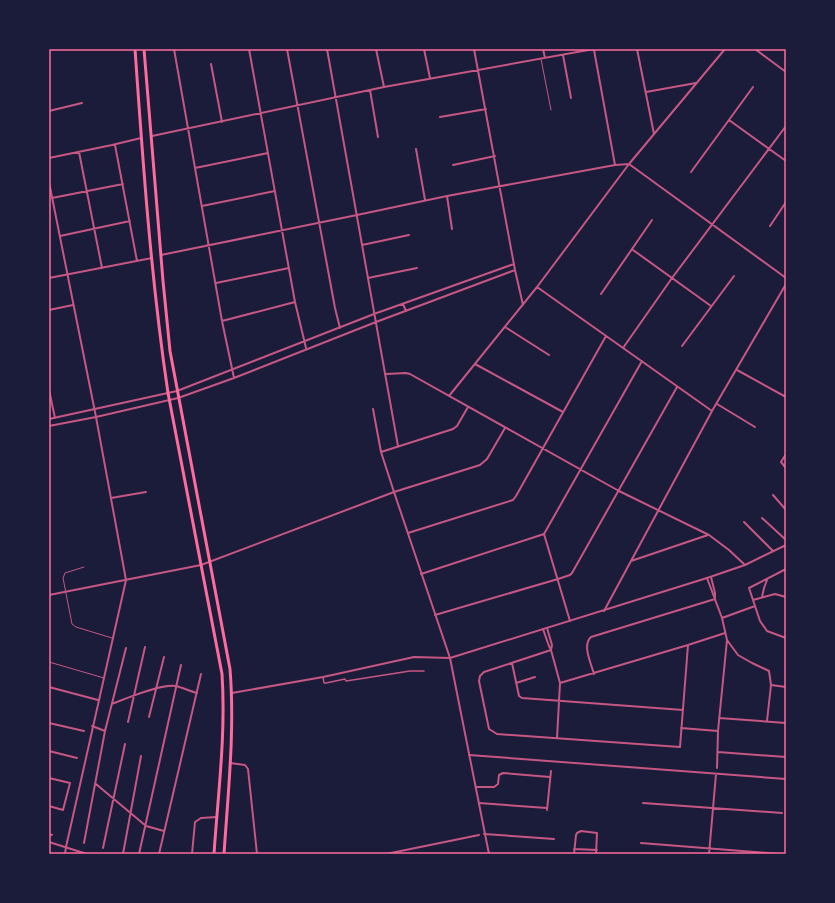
<svg xmlns="http://www.w3.org/2000/svg" width="835" height="903" font-family="'PT Sans Narrow',sans-serif">
	<rect width="100%" height="100%" fill="#1b1b3a"/>
	<g fill="none" stroke-linecap="round" stroke-linejoin="round">
		<path stroke="#c65784" stroke-width="1" d="M541,59L551,110
			M84,567L65,573L63,578L72,624L76,627L112,638
			M49,662L104,678"/>
		<path stroke="#c65784" stroke-width="1.5" d="M323,677L324,683H326L345,679L346,681L410,671H424"/>
		<path stroke="#c65784" stroke-width="2" d="M174,49L222,321L234,378
			M249,49L295,302L306,348
			M287,49L335,308L340,328
			M327,49L398,446
			M376,49L384,87
			M424,49L430,78
			M474,49L515,270L523,305
			M543,49L545,58
			M637,49L654,134
			M755,49L786,72
			M594,50L615,165
			M563,55L571,98
			M211,64L222,122
			M370,90L378,137
			M646,92L696,83
			M49,111L82,103
			M440,117L486,109
			M729,120L786,161
			M152,136L384,87L594,49
			M115,145L137,261
			M416,149L425,200
			M79,152L102,268
			M49,158L112,145L141,138
			M629,164L786,278
			M453,165L495,156
			M195,168L268,153
			M691,172L753,87
			M447,196L452,229
			M52,198L123,184
			M202,206L275,191
			M770,226L786,202
			M60,236L130,221
			M362,245L409,235
			M633,250L711,306
			M161,255L357,215L447,196L615,165L629,164
			M49,278L152,258
			M368,278L417,268
			M216,283L289,268
			M537,287L712,411
			M601,294L652,220
			M403,304L406,311
			M49,310L73,305
			M222,321L295,302
			M505,327L549,355
			M682,346L734,276
			M623,348L672,278L786,126
			M475,364L563,412
			M737,370L786,397
			M386,374L406,373L410,374L619,491L709,535L729,550L745,565
			M49,390L55,418
			M449,396L537,287L629,164L725,49
			M717,404L755,427
			M373,409L381,452L394,492L480,465L487,459L505,428
			M49,419L177,391L374,314L514,264
			M49,426L96,417L178,398L234,378L376,322L515,270
			M381,452L453,429L457,426L468,407
			M786,454L781,462L786,468
			M773,495L786,510
			M111,498L146,492
			M762,518L786,540
			M744,522L773,551
			M408,533L513,500L516,496L606,336
			M544,534L570,621
			M631,561L708,535
			M786,569L749,588L760,621L767,631L786,638
			M421,574L544,534L642,361
			M711,577L715,593V598
			M707,578L722,618L727,640L718,731L717,768
			M762,597L764,588L767,580
			M753,600L775,594L786,597
			M604,611L712,411L786,284
			M435,615L558,579L570,575L572,573L677,387
			M722,618L755,606
			M547,628L552,645L551,650
			M543,629L549,646L551,650L560,683L557,738
			M727,640L738,655L752,663L769,671L771,685L767,721
			M551,650L484,672L480,676L479,681L489,729L497,734L680,747L688,645
			M512,663L519,696L522,698L683,710
			M594,674C591,663 582,645 591,637L715,599
			M516,683L535,677
			M560,683L688,645L725,633
			M771,685L786,687
			M49,687L98,700
			M112,704C127,698 160,684 176,686C183,688 190,691 197,693
			M149,717L164,657
			M719,718L786,723
			M128,722L145,647
			M49,723L84,731
			M92,726L105,731
			M681,728L718,731
			M49,751L77,758
			M718,752L786,757
			M469,755L786,779
			M230,763L245,765L248,769L257,854
			M49,778L70,783L63,810L49,806
			M96,784L146,826L164,831
			M476,787H494L498,784L499,775L503,773L550,777
			M479,803L547,808
			M643,803L782,813
			M547,810L551,771
			M49,834L52,835
			M484,834L554,839
			M84,843L105,731L126,648
			M641,843L780,854
			M103,848L125,744
			M574,849L597,850
			M65,854L66,847
			M123,854L141,756
			M139,854L181,665
			M159,854L201,674
			M192,854L195,822L201,818L217,817
			M386,854L479,835
			M574,854L576,835L577,833L581,831L597,833L596,854
			M709,854L716,774"/>
		<path stroke="#c65784" stroke-width="2" d="M49,182L96,417L126,580L66,847
			M49,595L201,565L394,492L450,658L489,854
			M232,693L323,677L414,657L450,658L707,578L745,565L786,545
			M49,842L87,854"/>
		<path stroke="#ff6b9d" stroke-width="3" d="M135,49C143,164 151,279 168,393L222,674C226,734 218,794 214,854
			M144,49L163,281L170,351L230,669C235,730 228,793 224,854"/>
	</g>
	<rect width="835" height="903" fill="none" stroke="#1b1b3a" stroke-width="100"/>
	<rect x="50" y="50" width="735" height="803" fill="none" stroke="#ff6b9d" stroke-width="1.5"/>
</svg>
